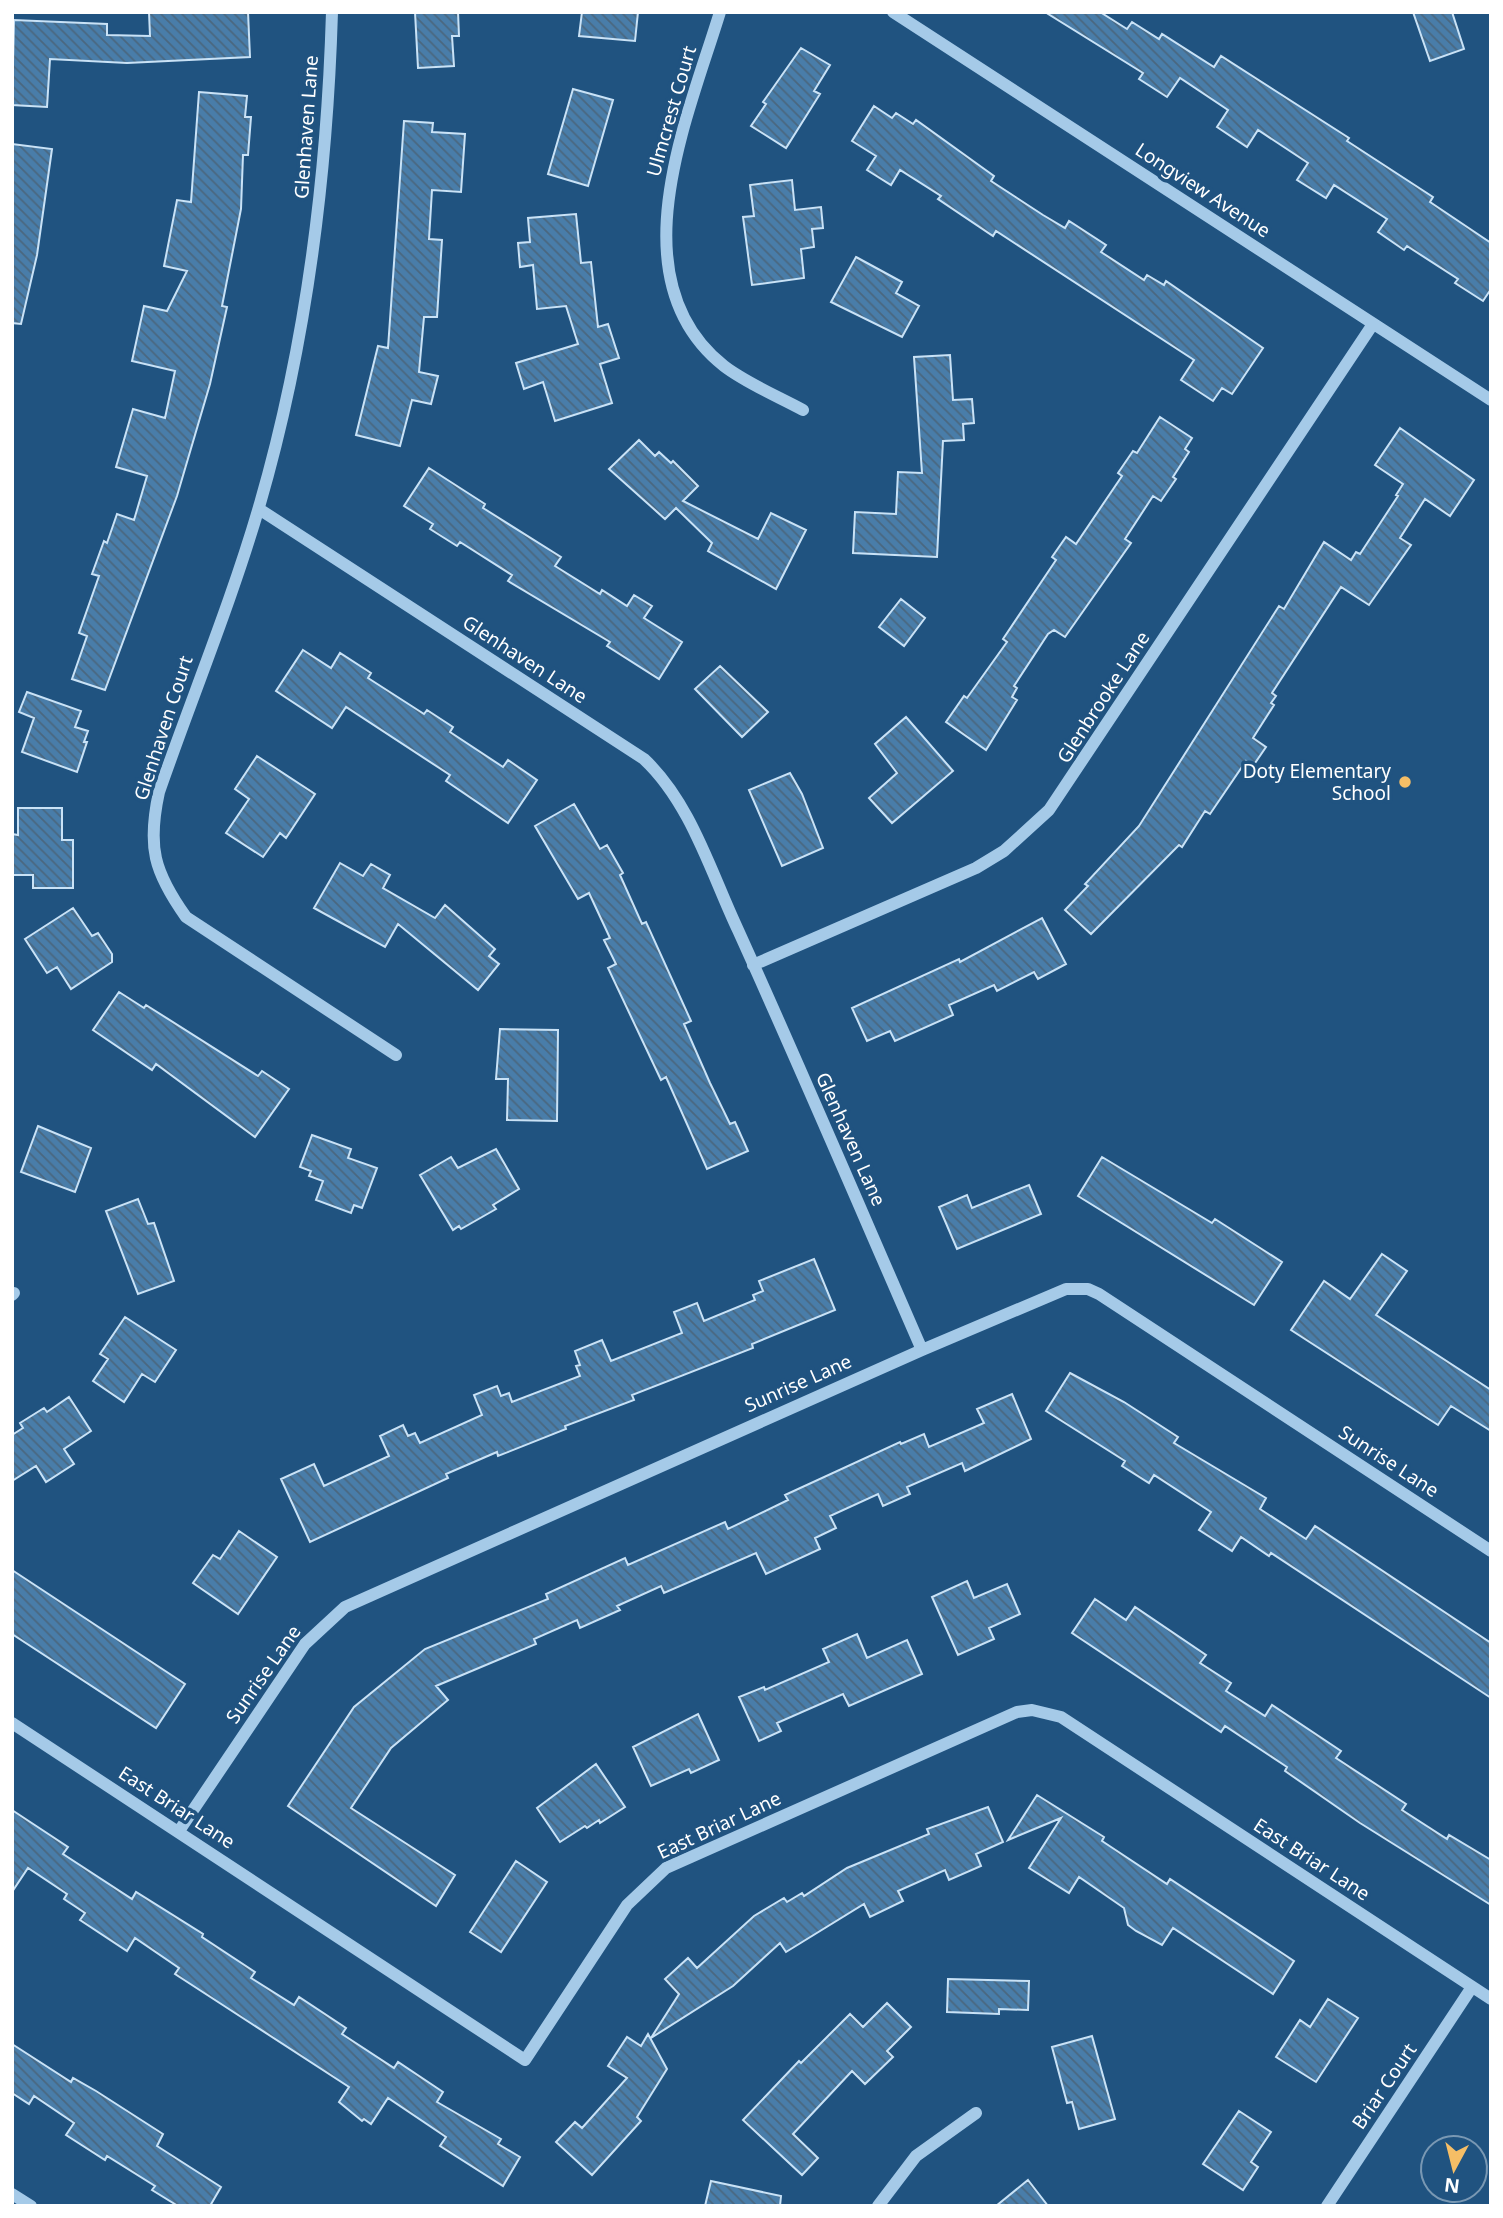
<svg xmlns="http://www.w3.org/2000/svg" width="1503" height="2218" font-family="'Noto Sans',sans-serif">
	<defs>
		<pattern id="building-back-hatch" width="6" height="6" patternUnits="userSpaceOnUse" patternTransform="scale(1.75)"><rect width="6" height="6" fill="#497da9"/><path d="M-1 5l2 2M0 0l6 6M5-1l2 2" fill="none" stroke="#4a677f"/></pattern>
	</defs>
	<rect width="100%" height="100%" fill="#205380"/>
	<path fill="url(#building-back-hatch)" stroke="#c9e2f6" stroke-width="2" d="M149,12H248L250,57L127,63L50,59L47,107L12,105L14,20L107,24V35L150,36Z
		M415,12H458L459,36H452L454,66L418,68Z
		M582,12H638L635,41L579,36Z
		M1045,12H1100L1127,29L1132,22L1159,39L1162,34L1214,67L1221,56L1349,138L1347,141L1433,197L1430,202L1491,243V289L1483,301L1455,283L1458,279L1407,246L1404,250L1378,232L1387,219L1334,185L1326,198L1297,180L1308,163L1258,130L1247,147L1217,127L1228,110L1180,78L1167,97L1139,79L1143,73Z
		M1413,12H1452L1464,49L1430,61Z
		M801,48L830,65L814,91L820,94L786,148L751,126L766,104L763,102Z
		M573,89L613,100L588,186L548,174Z
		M199,92L247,96L245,117H251L248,155H243L241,209L222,306L227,307L210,384L177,496L105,690L72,679L87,636L79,633L99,576L92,574L104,541L107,543L117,514L134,520L147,476L116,467L133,409L165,418L175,371L132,361L144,306L167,311L187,271L164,266L177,200L191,202Z
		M874,106L892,118L896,113L913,124L916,120L994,176L991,181L1043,215L1065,228L1069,221L1106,245L1101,252L1144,280L1147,275L1164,285L1166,281L1263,348L1232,394L1222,388L1213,401L1181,380L1194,360L996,231L993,236L938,199L941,196L900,170L891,185L867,170L876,156L852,141Z
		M404,121L433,123L432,132L465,134L461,192L432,190L429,239L442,240L437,317H424L419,372L438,376L431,404L412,400L400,446L356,435L378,346L388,348Z
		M12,144L52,149L37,255L21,324L12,323Z
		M792,180L795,210L821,207L823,228L812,229L814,247L801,249L804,278L752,285L743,217L754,216L750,185Z
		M576,214L581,263L591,262L598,327L608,324L619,358L600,364L612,403L555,421L543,382L524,389L516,363L578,344L566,306L537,309L533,265L520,267L518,243L530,242L528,218Z
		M856,257L902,282L896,293L919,306L902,337L831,302Z
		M950,355L953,400L972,399L974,423L963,424L964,440L943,441L937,557L853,553L855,512L896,514L898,472L922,473L914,357Z
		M1160,417L1192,438L1185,449L1189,452L1173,477L1176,479L1161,501L1153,496L1125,539L1131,543L1065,637L1054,630L1048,634L1014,686L1017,688L1012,697L1017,700L986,750L946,722L964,696L967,698L1007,642L1003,639L1056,560L1052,557L1066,537L1076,544L1122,476L1118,473L1133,451L1137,453Z
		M1400,428L1474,480L1450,516L1425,499L1400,538L1411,545L1369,605L1341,587L1272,693L1276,696L1271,703L1274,705L1253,738L1266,747L1253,766L1246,761L1210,814L1205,811L1182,847L1179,845L1091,934L1065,910L1088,886L1085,884L1139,826L1279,606L1284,609L1324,542L1351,560L1356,552L1360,554L1398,496L1396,495L1403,484L1375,465Z
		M639,440L655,456L659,452L671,463L673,461L698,486L683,501L758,539L771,513L806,530L776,589L708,551L712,543L676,508L665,519L609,469Z
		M429,468L485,504L483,508L561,557L555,566L600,594L602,590L627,606L634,595L652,606L644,618L682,642L659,679L607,646L610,642L508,581L512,575L460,542L457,546L430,529L433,524L404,506Z
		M901,599L925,618L904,646L879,627Z
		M303,650L331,668L340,653L371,673L368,678L424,714L427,710L453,727L450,732L503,767L508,760L537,780L508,823L446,781L450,775L346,707L332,728L276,691Z
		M720,666L768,712L742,737L695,689Z
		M27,692L81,711L75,727L88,731L84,742H87L77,772L22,752L34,718L19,712Z
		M906,717L953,771L892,823L869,798L897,773L875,744Z
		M257,756L315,794L286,838L280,833L263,857L226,833L249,799L235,789Z
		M790,773L802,794L823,848L782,866L749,790Z
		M574,804L600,849L607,845L623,873L620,875L642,924L646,922L691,1021L684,1024L710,1083L730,1124L735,1122L748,1151L707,1169L666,1077L661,1080L608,968L616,964L604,940L610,938L589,893L578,899L535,826Z
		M18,808H62V840H73V888H33V875H12V834L18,835Z
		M340,863L363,876L371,864L390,875L383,888L435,918L445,905L495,949L489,956L499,964L478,990L398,924L385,947L314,908Z
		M73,908L92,936L98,933L112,954V962L71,989L57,967L47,973L25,939Z
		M1042,918L1066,964L1038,979L1034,972L997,991L994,985L949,1005L953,1015L895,1041L890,1031L867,1041L852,1008L959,959L960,962Z
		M119,992L144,1008L146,1005L258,1076L262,1071L289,1089L255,1137L156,1064L152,1070L93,1030Z
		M500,1029L558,1030L557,1121L507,1120L508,1079H496Z
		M38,1126L91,1148L75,1192L21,1172Z
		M312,1135L351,1149L348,1158L377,1168L362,1208L354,1205L351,1213L316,1200L323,1181L309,1176L311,1171L300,1167Z
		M496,1149L519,1189L493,1205L496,1209L461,1229L459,1226L453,1230L420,1175L451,1157L458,1168Z
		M1102,1157L1212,1223L1215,1219L1282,1262L1254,1305L1078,1196Z
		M1029,1185L1041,1214L957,1249L939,1207L967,1195L972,1208Z
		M138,1199L148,1224L154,1223L174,1281L138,1294L106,1211Z
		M1382,1254L1407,1271L1376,1315L1491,1390V1431L1451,1406L1438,1425L1291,1330L1324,1281L1350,1299Z
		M814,1259L835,1310L752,1344L753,1348L632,1395L634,1400L565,1426L566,1429L498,1456L497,1452L446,1474L448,1478L310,1542L281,1479L314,1464L324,1486L389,1456L380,1436L403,1425L408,1436L415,1433L420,1443L482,1415L474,1395L497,1386L501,1396L509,1393L512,1402L580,1376L576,1366L580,1365L575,1351L602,1340L611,1361L682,1333L674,1312L697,1303L704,1321L755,1300L753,1295L763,1291L759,1281Z
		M125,1317L176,1350L155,1382L142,1374L124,1402L93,1381L108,1359L100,1354Z
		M1070,1373L1124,1402L1178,1437L1174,1443L1266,1498L1260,1509L1306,1539L1315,1526L1491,1643V1698L1271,1553L1269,1556L1241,1537L1232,1551L1199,1530L1211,1512L1154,1475L1149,1483L1122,1466L1125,1461L1046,1411Z
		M1012,1394L1031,1439L965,1471L962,1463L907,1487L910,1494L883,1506L878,1494L830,1516L836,1528L815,1538L820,1549L766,1574L756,1553L664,1593L661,1586L617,1606L620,1610L580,1628L577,1620L534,1639L536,1644L436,1686L448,1700L391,1748L351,1808L455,1875L436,1906L288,1806L354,1707L425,1649L548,1599L546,1594L625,1558L628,1565L725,1522L728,1529L788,1500L785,1495L900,1442L901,1444L924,1434L929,1447L984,1423L977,1409Z
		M69,1397L91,1431L64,1449L74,1464L46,1482L36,1466L12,1481V1435L23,1428L20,1423L44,1408L47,1412Z
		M239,1531L277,1557L238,1614L193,1583L213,1555L220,1559Z
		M12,1570L185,1684L156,1728L12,1634Z
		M967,1581L974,1598L1007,1584L1020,1614L989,1628L994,1639L958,1655L932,1597Z
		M1095,1599L1126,1620L1135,1607L1206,1655L1200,1663L1231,1683L1226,1691L1265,1716L1272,1705L1341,1751L1336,1758L1406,1804L1402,1810L1447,1839L1449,1835L1491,1860V1905L1360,1823L1285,1771L1287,1767L1225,1726L1221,1732L1072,1633Z
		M857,1634L867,1658L907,1640L922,1674L849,1706L843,1694L777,1723L781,1731L759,1741L739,1697L764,1687L765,1690L829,1662L823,1649Z
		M698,1714L719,1760L691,1773L689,1769L651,1786L633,1747Z
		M596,1764L625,1807L600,1823L599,1820L587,1828L585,1826L560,1842L537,1808Z
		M1037,1795L1104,1837L1102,1841L1167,1884L1170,1879L1294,1961L1273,1994L1173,1928L1162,1945L1136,1931L1128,1925L1124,1908L1079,1877L1069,1893L1029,1868L1061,1818L1008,1840Z
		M988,1807L1003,1842L976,1854L981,1866L949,1880L945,1870L898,1891L903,1901L870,1917L864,1904L786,1952L780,1943L733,1986L651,2038L679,1994L665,1979L688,1958L697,1968L754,1916L784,1898L787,1902L802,1893L804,1896L847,1868L929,1834L927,1829Z
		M12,1810L68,1847L63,1854L132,1899L136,1892L203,1934L202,1937L255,1972L251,1978L294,2005L299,1997L346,2028L342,2034L394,2068L398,2062L443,2092L437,2102L501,2139L498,2144L520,2157L503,2186L440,2146L446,2137L388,2098L371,2124L364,2119L362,2121L339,2102L349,2087L175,1974L179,1968L135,1938L127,1951L80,1920L85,1913L64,1899L67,1894L28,1868L12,1892Z
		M516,1861L547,1882L501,1952L470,1932Z
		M948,1979L1029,1981L1028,2010L999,2009V2014L947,2012Z
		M1328,1999L1358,2018L1316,2082L1276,2057L1300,2020L1310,2027Z
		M887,2003L911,2027L887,2051L893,2057L865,2084L852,2071L793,2134L818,2158L802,2175L743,2120L799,2061L801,2063L850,2014L863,2027Z
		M648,2034L667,2069L637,2117L641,2121L592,2175L556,2142L575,2122L582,2128L627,2078L608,2066L627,2037L641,2046Z
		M1092,2036L1115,2119L1079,2129L1072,2102L1067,2103L1052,2047Z
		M12,2044L71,2082L73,2078L96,2091L163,2134L157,2146L221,2187L210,2206H178L152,2190L155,2186L107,2156L105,2160L66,2135L74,2123L34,2096L29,2104L12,2093Z
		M1239,2111L1271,2132L1251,2162L1258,2167L1243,2190L1203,2164Z
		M1028,2180L1048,2206H996Z
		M711,2181L781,2196L780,2206H705Z"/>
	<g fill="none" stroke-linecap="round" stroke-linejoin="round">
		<path stroke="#a5cae8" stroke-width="12" d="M332,12C327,180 306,346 259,507C231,603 192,697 159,792C147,847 154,872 186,917L396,1055
			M720,12C688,117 615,280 724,366C746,383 777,396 803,410
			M893,12L1491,400
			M259,509L644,759C691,803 711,873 738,930C801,1069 861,1210 922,1350
			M753,965L976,868L1004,851L1049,810L1373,324
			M12,1295L14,1293
			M12,1723L525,2060L627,1905L666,1868L1017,1712L1032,1710L1061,1717L1491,1999
			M179,1831L305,1644L345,1607L922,1350L1066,1289H1088L1099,1294L1491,1551
			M12,2194L31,2206
			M878,2206L916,2156L976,2113
			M1327,2206L1472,1987"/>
	</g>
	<circle fill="#f5be66" stroke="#205380" stroke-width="2.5" cx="1405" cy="782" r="7"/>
	<g text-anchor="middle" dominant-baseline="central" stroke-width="7" stroke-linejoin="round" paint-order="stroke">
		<g font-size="19" fill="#fff" stroke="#205380">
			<text transform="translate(671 111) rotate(-74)">Ulmcrest Court</text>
			<text transform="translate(306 127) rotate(-86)">Glenhaven Lane</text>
			<text transform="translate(1203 190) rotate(33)">Longview Avenue</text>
			<text transform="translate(525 659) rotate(33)">Glenhaven Lane</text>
			<text transform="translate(1103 697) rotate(-57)">Glenbrooke Lane</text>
			<text transform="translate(163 728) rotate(-72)">Glenhaven Court</text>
			<text transform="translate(851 1139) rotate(66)">Glenhaven Lane</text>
			<text transform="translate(798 1383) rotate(-24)">Sunrise Lane</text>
			<text transform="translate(1389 1461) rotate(33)">Sunrise Lane</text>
			<text transform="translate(263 1674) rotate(-55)">Sunrise Lane</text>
			<text transform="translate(177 1807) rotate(33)">East Briar Lane</text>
			<text transform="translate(719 1825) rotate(-25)">East Briar Lane</text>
			<text transform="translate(1312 1859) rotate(33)">East Briar Lane</text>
			<text transform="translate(1384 2086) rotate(-56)">Briar Court</text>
		</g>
		<g font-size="19" fill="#fff" stroke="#205380" text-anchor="end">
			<text x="1391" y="771">Doty Elementary<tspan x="1391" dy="22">School</tspan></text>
		</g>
	</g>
	<rect width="1503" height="2218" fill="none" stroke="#ffffff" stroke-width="28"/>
	<g transform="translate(1454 2169) rotate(187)"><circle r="33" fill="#205380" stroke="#7998b3" stroke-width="2"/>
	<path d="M0-5L12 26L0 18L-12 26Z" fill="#f5be66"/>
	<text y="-10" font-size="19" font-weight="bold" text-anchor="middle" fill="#ffffff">N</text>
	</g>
</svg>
